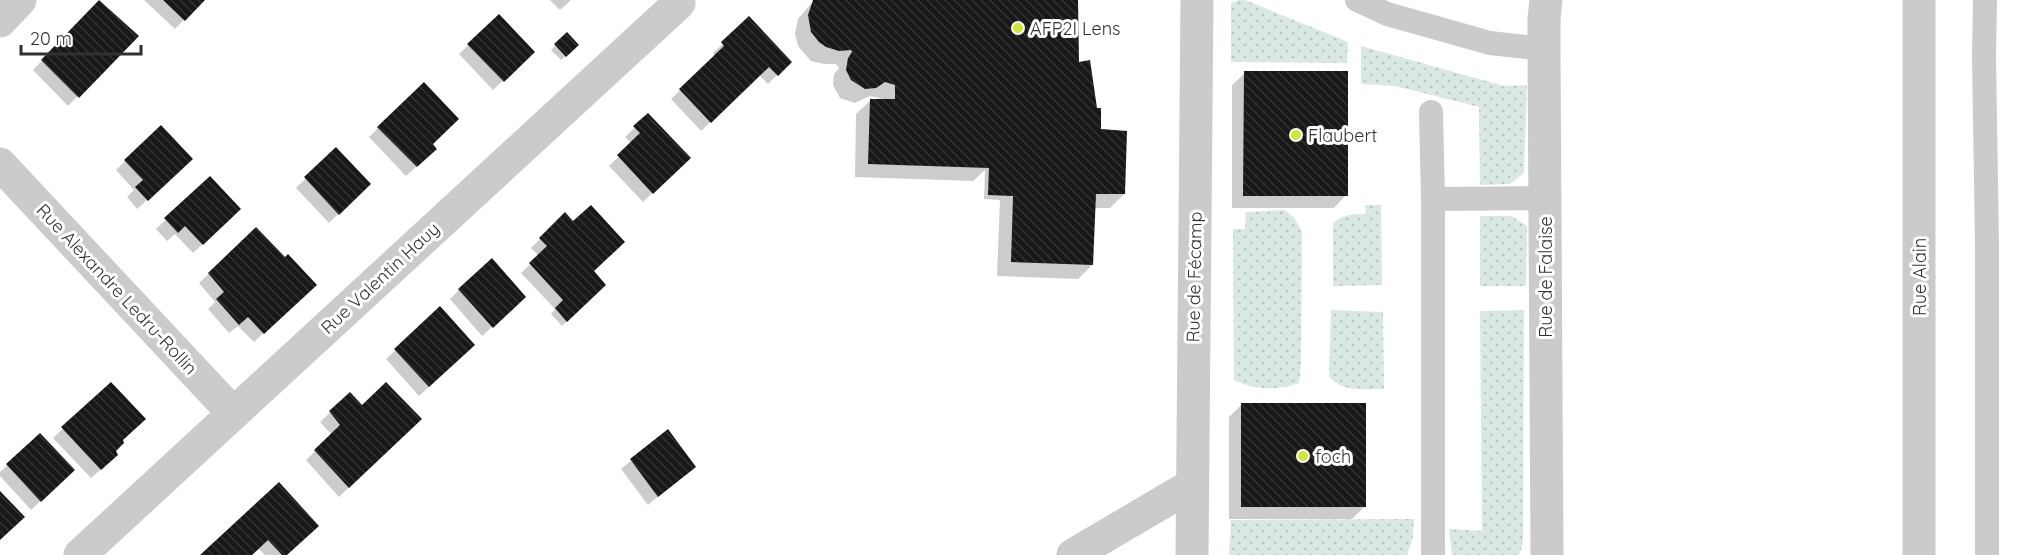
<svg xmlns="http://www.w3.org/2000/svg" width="2035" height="555" font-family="Quicksand,sans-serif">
	<defs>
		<pattern id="grass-dots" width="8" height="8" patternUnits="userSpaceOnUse" patternTransform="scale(1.5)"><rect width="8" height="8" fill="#d9e8e4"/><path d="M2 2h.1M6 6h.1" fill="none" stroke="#bbc7c4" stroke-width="1.8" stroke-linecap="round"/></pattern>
		<pattern id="building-back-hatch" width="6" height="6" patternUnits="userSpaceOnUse" patternTransform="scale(1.5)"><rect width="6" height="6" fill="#181818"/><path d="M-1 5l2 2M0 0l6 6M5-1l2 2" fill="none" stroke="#313131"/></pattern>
	</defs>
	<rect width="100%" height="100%" fill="#fff"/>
	<path fill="url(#grass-dots)" d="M1239,0H1245L1348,42L1347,63L1231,62V3Z
		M1361,46L1504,86L1527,85L1524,173L1510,184L1480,185L1479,107L1395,86L1361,84Z
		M1365,205H1381L1382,285L1333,286V223C1344,214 1352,214 1366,214Z
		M1284,210L1294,217L1302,232L1301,366L1299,383C1278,391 1254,390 1234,380L1233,229H1245L1246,212Z
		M1480,216H1511L1527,226L1526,286H1480Z
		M1331,310L1383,312L1384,389C1364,389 1345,393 1329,377Z
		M1524,310L1523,544L1519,555H1452L1449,529L1482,531L1480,311Z
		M1414,519L1413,538L1407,555H1229L1231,520Z"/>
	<path fill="#0003" d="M144,0H203L175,29Z
		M550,0H571L560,10Z
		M814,0H1077V64L1099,131L1124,194L1110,208H1094L1092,265L1078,279L997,276L1000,200L984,199L985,170L973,181L855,177L856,114L871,100L883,99L870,96L855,103L840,98L833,85L834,74L839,68L836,64H824L811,61L798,46L795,34L798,19Z
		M100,1L136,36L68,106L33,70Z
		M499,16L533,52L493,90L459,54Z
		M749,19L790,62L768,84L759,75L701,131L671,99L715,56L713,53Z
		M567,34L577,45L561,60L551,50Z
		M1245,73L1346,195L1334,208H1232V85Z
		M424,84L431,144L426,158L406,176L369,137Z
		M648,115L688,158L643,202L609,166L632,144L625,137Z
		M336,149L369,184L329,223L296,188Z
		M125,161L182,168L137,209L127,197L134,190L116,170Z
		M210,178L230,219L193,253L175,234L167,241L156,229Z
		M552,227L604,285L562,326L551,314L555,309L521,273L539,256L531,248Z
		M245,240L305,294L254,342L238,326L229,333L208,309L215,302L199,283Z
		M459,290L515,306L482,336L450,299Z
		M440,309L464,354L419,396L386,359Z
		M111,384L122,440L107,464L91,478L53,438Z
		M350,394L362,407L419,419L339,497L306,460L332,435L320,422Z
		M1242,404L1364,507L1352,519H1229V417Z
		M667,431L694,467L648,505L621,469Z
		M40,435L64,479L31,510L0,476V472Z
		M278,484L286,555H265L258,548L250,555H203Z"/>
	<path fill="url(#building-back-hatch)" d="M99,0L139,36L79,98L41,60Z
		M163,0H205L185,21Z
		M813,0H1078L1079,62L1090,60L1097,108H1101V129L1127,131L1125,194H1096L1093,265L1011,262L1013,196L988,195L989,168L868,164L870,99H895V85L885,82L876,88L865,89L851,80L846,70L848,58L852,52L851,50L839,51L826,47L819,42L811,32L808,15Z
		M499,14L535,52L504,82L467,44Z
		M749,16L792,62L778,76L769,67L711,123L679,89L724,46L721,42Z
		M567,32L579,45L566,57L554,44Z
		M1244,71H1348V196H1243Z
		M424,82L459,119L433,144L437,149L417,167L377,127Z
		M648,113L691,158L653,194L617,155L640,133L633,126Z
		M161,125L193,159L148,201L135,187L143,180L124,160Z
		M336,147L371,184L339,215L304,177Z
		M210,176L241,209L203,245L185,226L178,233L164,218Z
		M591,205L625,242L594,271L606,285L567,322L555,308L563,300L529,263L547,246L539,238L565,212L573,221Z
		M256,227L285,257L288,254L317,285L264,334L248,317L239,325L216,299L224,292L208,273Z
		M492,258L526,297L493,328L458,289Z
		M440,306L475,345L429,387L394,349Z
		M111,382L146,419L123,440L124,443L116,451L118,455L101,470L61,427Z
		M386,382L422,419L349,488L314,450L340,425L329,411L350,392L362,405Z
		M1241,403H1366V507H1241Z
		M668,429L696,467L658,497L630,459Z
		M40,433L75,470L41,502L6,464Z
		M279,482L319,526L287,555H282L268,540L252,555H200Z
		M0,491L25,517L0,540Z"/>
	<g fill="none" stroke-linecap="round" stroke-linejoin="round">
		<path stroke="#cbcbcb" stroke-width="24" d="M1357,0L1387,14L1490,43L1544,49
			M1985,0L1984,57L1987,244V555
			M1431,112L1433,199
			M1433,555V199L1545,198"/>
		<path stroke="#cbcbcb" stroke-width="33" d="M1546,0L1544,19V49L1547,555
			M0,21L20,0
			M0,164L233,413
			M80,555L679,3L678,0
			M1073,555L1192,485
			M1192,555L1197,0"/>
		<path stroke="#cbcbcb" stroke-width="33" d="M1919,555V0"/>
	</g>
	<g fill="#cee833" stroke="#fff" stroke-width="2">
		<circle cx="1018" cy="28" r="6"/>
		<circle cx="1296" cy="135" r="6"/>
		<circle cx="1303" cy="456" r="6"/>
	</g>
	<g text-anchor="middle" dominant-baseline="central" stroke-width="6" stroke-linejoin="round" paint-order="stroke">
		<g font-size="18" fill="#313131" stroke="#fff" text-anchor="start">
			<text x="1030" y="28">AFP2I Lens</text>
			<text x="1308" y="135">Flaubert</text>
			<text x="1315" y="456">foch</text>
		</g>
		<g font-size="18" fill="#313131" stroke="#fff">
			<text transform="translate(1194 277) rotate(-89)">Rue de Fécamp</text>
			<text transform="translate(1545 277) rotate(-90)">Rue de Falaise</text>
			<text transform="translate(1919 277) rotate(-90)">Rue Alain</text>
			<text transform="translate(380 278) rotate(-43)">Rue Valentin Hauy</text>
			<text transform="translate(117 289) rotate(47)">Rue Alexandre Ledru-Rollin</text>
		</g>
	</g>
	<path d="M21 45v9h120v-9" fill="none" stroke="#313131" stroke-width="3"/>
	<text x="30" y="45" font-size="18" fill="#313131" stroke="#ffffff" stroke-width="4.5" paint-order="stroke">20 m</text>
</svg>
